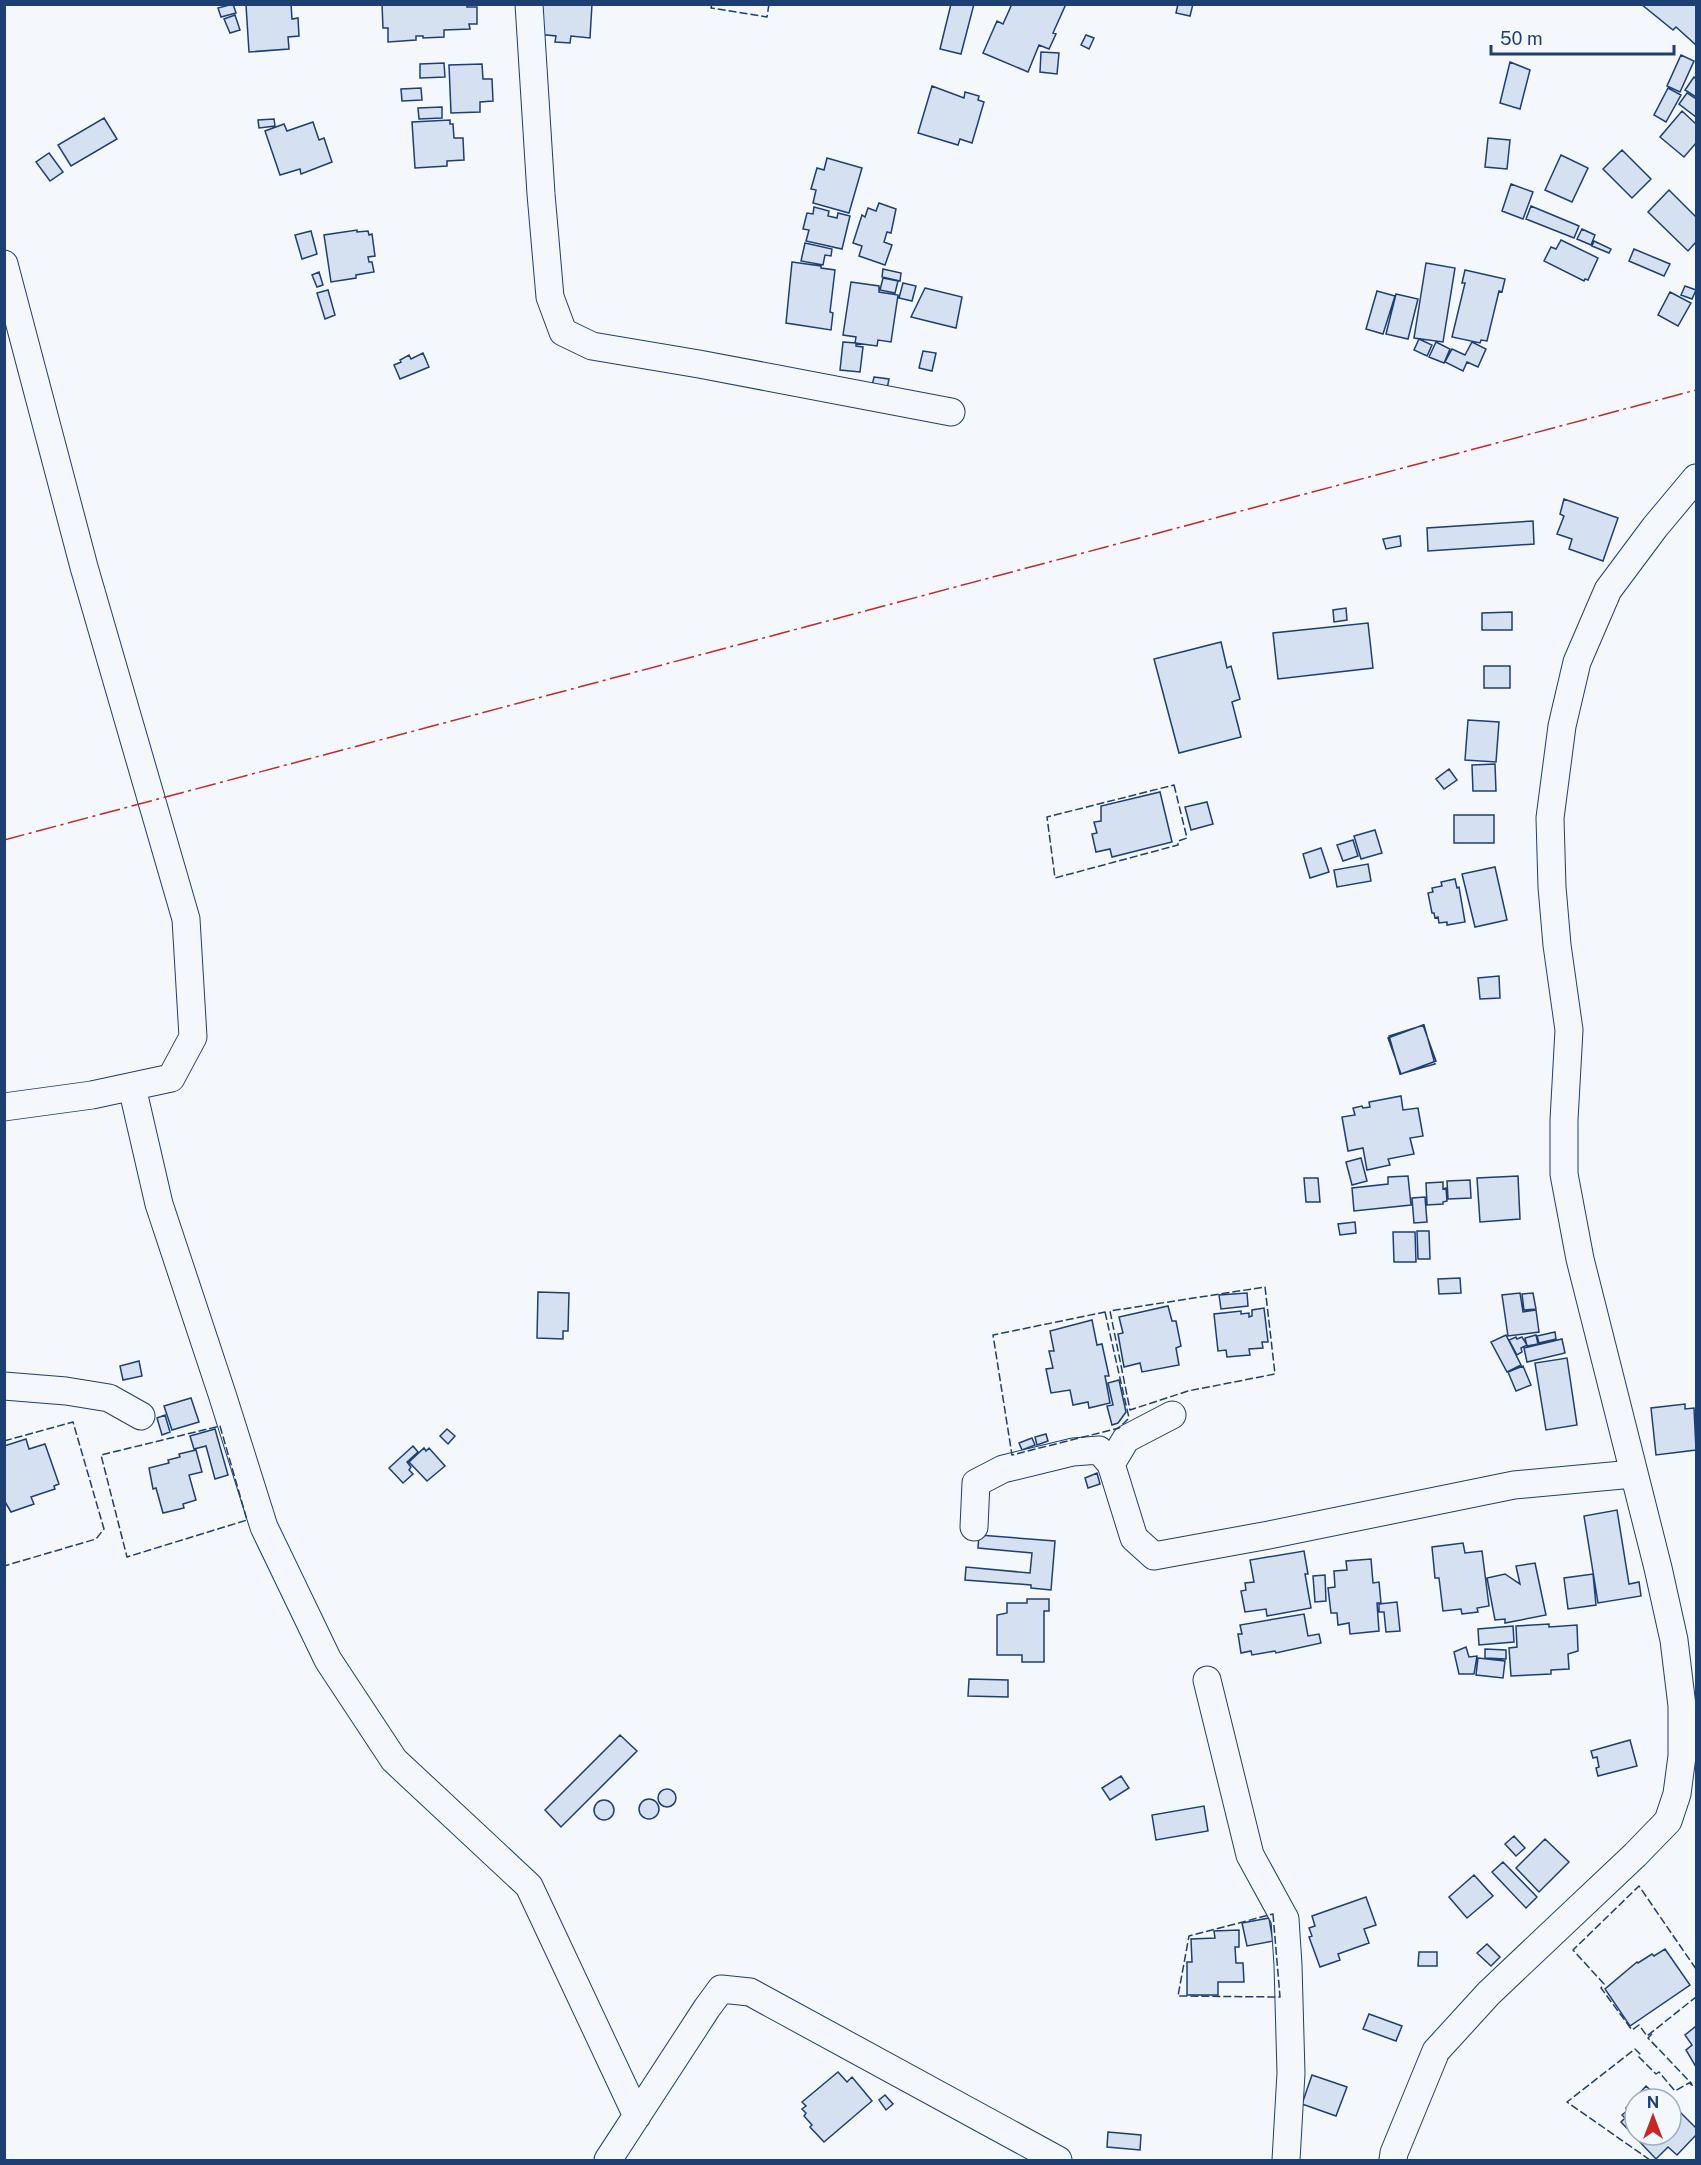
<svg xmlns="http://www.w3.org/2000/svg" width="1701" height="2165" font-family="'Public Sans',sans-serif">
	<rect width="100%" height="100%" fill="#f4f7fb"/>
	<path fill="#d5e0f0" stroke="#1d3f73" stroke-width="1.5" d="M233,4L236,13L221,17L218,8Z
		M291,4L292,19L298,18L299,36L288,37L289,49L249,52L246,5Z
		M382,4H467V7H477V24H469L470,29L444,30V37L423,38V36H416V40L388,42V28H383Z
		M536,4H592L590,38L571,36L570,43L555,42L556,36L537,34Z
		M951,4H974L961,54L940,49Z
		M1012,4H1066L1053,33L1056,34L1049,49L1039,45L1028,72L983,53L997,21L1003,24Z
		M1178,4H1193L1190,16L1176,13Z
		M1641,4H1696V45L1676,27L1673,30Z
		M235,15L240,30L230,33L224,19Z
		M1086,35L1094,38L1089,49L1081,45Z
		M1041,52L1059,53L1057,74L1040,72Z
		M1681,55L1694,61L1680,92L1667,86Z
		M1510,62L1530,70L1520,109L1500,103Z
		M444,63L445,77L420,78V64Z
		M482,64L483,79H492L493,101L480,102V112L451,113L449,65Z
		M1694,77L1696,79V97L1685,90Z
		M932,86L964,98L965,92L979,96L978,100L984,102L972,143L960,139L958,145L918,133Z
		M421,88L422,100L402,101L401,89Z
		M1668,88L1681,95L1666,122L1654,115Z
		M1687,93L1696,99V117L1679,104Z
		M442,107V118L419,119L418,108Z
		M1682,111L1696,124V143L1684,157L1660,137Z
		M104,118L117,139L71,166L58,145Z
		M274,119L275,126L259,128L258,120Z
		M450,120V124H453L454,138H463L464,160L447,161V166L415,168L412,122Z
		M313,122L319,140L324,138L332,162L301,174L300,169L280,175L265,131L284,124L287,131Z
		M1488,138L1510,140L1507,169L1485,167Z
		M1622,150L1651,179L1632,198L1603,169Z
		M49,153L63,172L50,181L36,162Z
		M1561,155L1588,168L1572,202L1545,190Z
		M827,158L862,168L849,213L813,203L816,190L811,189L817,168L824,170Z
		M1511,184L1533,192L1523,219L1502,211Z
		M1669,190L1696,217V242L1688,251L1648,212Z
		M879,203L896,209L891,233L887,232L884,242L892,245L885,265L859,256L862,246L853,243L862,215L865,217L868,208L876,211Z
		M1531,206L1579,226L1574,238L1526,219Z
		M814,207L829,211L828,216L837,218L838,213L850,216L842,249L806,241L809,230L803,229L807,213L813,214Z
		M1582,229L1595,235L1591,245L1577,239Z
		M357,230V232L368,231L369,235L372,234L375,256L368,257L369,262H372L374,272L356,275V278L331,282L324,235Z
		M311,231L317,254L302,259L295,235Z
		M1561,240L1598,258L1588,280L1585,279L1584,281L1544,261L1551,247L1556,249Z
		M1594,241L1611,249L1609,253L1592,246Z
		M805,243L832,249L831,256L825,255L823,265L801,261Z
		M1634,249L1670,264L1664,276L1629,261Z
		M792,262L821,266V268L835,270L830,312L833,313L831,330L786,323Z
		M1426,263L1455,268L1443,342L1414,338Z
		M883,269L901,273L900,281L882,277Z
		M1465,270L1505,279L1502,292L1499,291L1487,341L1481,340L1480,343L1452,337L1465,283H1462Z
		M319,272L323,285L317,287L312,275Z
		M883,278L898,281L895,293L880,290Z
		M851,282L879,286V292L898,295L891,342L878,340L877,346L855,343L856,337L843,335Z
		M903,283L916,286L912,301L899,298Z
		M1685,286L1696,290L1692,299L1681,295Z
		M925,288L962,297L956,328L911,317Z
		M328,290L335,315L325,319L317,293Z
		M1377,291L1395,296L1383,334L1366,329Z
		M1670,292L1691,303L1678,326L1658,315Z
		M1396,294L1418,299L1408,339L1386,334Z
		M1419,339L1432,345L1427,356L1414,350Z
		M843,342L856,343V346L863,347L860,372L840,370Z
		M1436,342L1450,349L1444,363L1429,357Z
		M1472,342L1486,349L1478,367L1467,362L1463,371L1445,362L1452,349L1465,355Z
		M923,351L936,353L932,371L919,368Z
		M423,353L429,367L400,379L394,365L401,362L400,360L409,355L411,359Z
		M874,377L889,379L887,389L872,386Z
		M1564,499L1618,518L1603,561L1569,549L1572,539L1557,534L1564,516L1560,514Z
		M1533,521L1534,544L1428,551L1427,528Z
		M1400,536L1401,546L1386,549L1383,539Z
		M1346,608L1347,620L1334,622L1333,610Z
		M1512,612V630H1482V613Z
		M1368,623L1373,668L1278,679L1273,633Z
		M1221,642L1227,668L1231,666L1240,699L1232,702L1241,737L1179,753L1154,659Z
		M1484,666H1510V688H1484Z
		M1468,720L1499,722L1496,762L1465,760Z
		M1495,764L1496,791H1473L1472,765Z
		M1449,769L1457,780L1444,789L1436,779Z
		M1160,792L1172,842L1112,857L1110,849L1096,852L1092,834L1097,833L1094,822L1101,821V806Z
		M1207,802L1213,824L1191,830L1185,807Z
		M1454,815H1494V843H1454Z
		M1375,830L1382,853L1361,859L1354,836Z
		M1353,840L1358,856L1343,861L1337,845Z
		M1321,848L1329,872L1310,878L1303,854Z
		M1368,864L1371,881L1337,887L1334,870Z
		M1495,867L1507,920L1475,927L1462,874Z
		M1455,879L1457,888L1459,887L1465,922L1447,925V922L1439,923L1438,917L1435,918L1434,913H1432L1428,893L1433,892L1432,888L1442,886L1441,882Z
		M1499,976L1500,998L1480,999L1478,978Z
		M1423,1025L1436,1061L1401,1074L1388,1038Z
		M1424,1025L1435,1064L1400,1074L1389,1036Z
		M1401,1096L1403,1110L1418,1108L1423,1136L1410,1138L1414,1154L1388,1159L1390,1165L1367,1170L1363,1148L1348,1151L1342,1117L1355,1115L1353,1108L1362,1106L1363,1108L1370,1107L1369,1102Z
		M1361,1158L1367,1181L1352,1185L1346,1162Z
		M1408,1176L1411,1205L1354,1211L1352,1188L1388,1184V1177Z
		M1518,1176L1520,1219L1480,1222L1477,1178Z
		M1304,1178H1318L1320,1202H1306Z
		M1470,1180L1471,1198L1448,1199L1447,1181Z
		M1443,1182V1189L1446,1188L1447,1201L1443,1202V1204L1427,1205L1426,1183Z
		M1425,1197L1427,1222L1414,1223L1412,1198Z
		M1355,1222L1356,1233L1340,1235L1338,1224Z
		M1417,1231H1429L1430,1259H1418Z
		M1393,1232H1415L1416,1262H1394Z
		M1460,1278L1461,1293L1439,1294L1438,1279Z
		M538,1292L569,1293L568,1331H563V1339L537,1338Z
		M1247,1293L1248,1306L1221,1309L1219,1295Z
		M1520,1293L1523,1312L1536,1310L1539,1332L1508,1336L1502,1295Z
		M1533,1293L1536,1309L1524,1310L1522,1294Z
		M1168,1306L1172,1321H1176L1181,1346L1176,1348L1179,1365L1142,1372L1140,1363L1124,1367L1118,1334L1123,1333L1119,1317Z
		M1264,1308L1268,1342H1262L1263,1348L1249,1349L1250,1355L1227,1357L1226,1350L1218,1351L1214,1314L1241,1311V1314L1249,1313V1317L1252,1316V1310Z
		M1092,1320L1097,1345L1102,1344L1109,1376H1105L1110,1403L1089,1408L1088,1402L1073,1405L1070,1390L1051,1393L1046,1369L1053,1368L1049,1351H1054L1050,1331Z
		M1555,1332L1556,1339L1539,1343L1537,1336Z
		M1506,1335L1521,1365L1507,1372L1491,1342Z
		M1536,1335L1538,1344L1527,1346L1525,1338Z
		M1516,1337L1517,1339L1522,1337L1527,1345L1521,1348L1522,1352L1517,1355L1509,1340Z
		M1562,1339L1565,1353L1527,1362L1524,1348Z
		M1567,1358L1577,1425L1546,1430L1535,1363Z
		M139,1361L142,1376L123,1380L120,1366Z
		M1523,1366L1531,1385L1516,1391L1508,1372Z
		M1119,1380L1126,1412L1118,1423L1112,1425L1107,1406L1113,1405L1108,1383Z
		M191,1398L199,1422L172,1430L164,1406Z
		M1685,1404V1409L1694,1408L1696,1450L1656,1455L1651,1408Z
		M165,1415L170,1432L162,1435L157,1418Z
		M215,1429L228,1475L215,1479L206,1446L194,1449L190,1436Z
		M447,1429L455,1436L448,1444L440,1436Z
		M1046,1434L1048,1441L1037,1445L1035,1437Z
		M1032,1438L1035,1445L1022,1450L1019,1443Z
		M26,1439L29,1449L45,1444L59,1484L54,1486L55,1489L31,1497L34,1504L11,1512L4,1500V1446Z
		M413,1446L418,1452L407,1462L411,1467L409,1470L413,1474L403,1483L389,1468Z
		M424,1448L426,1451L429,1448L445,1466L427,1481L409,1462Z
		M196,1450L202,1472L189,1475L196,1500L183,1504L184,1508L163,1513L156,1488L153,1489L149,1468L169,1463L168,1460L180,1457L179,1454Z
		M1097,1473L1100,1484L1088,1488L1085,1478Z
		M1617,1510L1629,1584L1639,1582L1641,1596L1598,1603L1584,1516Z
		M979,1535L1055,1541L1051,1590L1031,1588V1585L965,1580L966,1567L1030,1573L1032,1553L978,1548Z
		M1463,1543L1465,1553L1482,1551L1489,1606L1477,1608L1478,1612L1462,1614L1461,1609L1443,1611L1439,1578H1435L1432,1547Z
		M1304,1551L1308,1574H1305L1311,1608L1267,1616L1266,1609L1245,1612L1241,1591L1246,1590L1245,1583L1254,1582L1250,1560Z
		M1371,1559L1373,1583L1379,1582L1381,1603H1377L1379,1631L1350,1634L1349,1623L1338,1625L1337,1613H1331L1328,1588L1335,1587L1334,1571L1347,1570L1346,1561Z
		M1535,1563L1546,1615L1505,1623V1619L1495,1620L1487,1578L1505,1574L1520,1584L1516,1566Z
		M1593,1574L1596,1605L1568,1609L1564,1578Z
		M1325,1575L1326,1601L1315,1602L1313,1576Z
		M1027,1599H1049V1611H1044V1662H1022V1655H997V1615L1007,1613V1603H1027Z
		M1397,1602L1400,1631L1386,1632L1384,1612H1379V1604Z
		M1304,1614L1308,1636L1319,1634L1321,1643L1276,1653L1275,1651L1252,1655L1251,1651L1241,1653L1238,1634H1242L1240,1625Z
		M1549,1624V1627L1577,1625L1578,1651L1568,1654L1569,1669L1551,1670V1674L1511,1676L1509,1648L1517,1647L1516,1626Z
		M1513,1626L1514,1642L1479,1645L1478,1629Z
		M1466,1647L1469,1657L1477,1656L1474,1674H1459L1454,1652Z
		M1485,1649L1506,1650V1659L1485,1658Z
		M1478,1658L1505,1661L1503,1678L1476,1675Z
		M969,1679L1008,1680V1697L968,1696Z
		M620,1735L637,1751L561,1827L545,1810Z
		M1630,1740L1637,1766L1598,1776L1596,1768L1599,1767L1597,1757L1593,1758L1591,1751Z
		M1121,1776L1129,1788L1110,1800L1102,1788Z
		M658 1798a9 9 0 1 1 18 0a9 9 0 1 1-18 0Z
		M639 1809a10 10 0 1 1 20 0a10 10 0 1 1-20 0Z
		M594 1810a10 10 0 1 1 20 0a10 10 0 1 1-20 0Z
		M1204,1806L1208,1831L1156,1840L1152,1815Z
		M1514,1836L1525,1848L1516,1856L1505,1844Z
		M1545,1839L1569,1862L1539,1892L1516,1868Z
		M1503,1862L1537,1897L1526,1908L1492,1872Z
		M1474,1875L1493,1896L1467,1918L1449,1897Z
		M1366,1897L1376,1925L1364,1929L1369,1943L1338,1954L1340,1960L1320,1967L1309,1937L1312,1936L1309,1928L1315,1926L1312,1916Z
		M1269,1918L1273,1941L1247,1946L1242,1923Z
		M1239,1930V1947H1235L1236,1963H1243L1244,1982H1218V1995H1187V1962H1192L1191,1939L1215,1938L1214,1931Z
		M1487,1944L1500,1957L1491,1966L1477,1953Z
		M1665,1949L1690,1985L1630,2026L1605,1989L1637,1962L1638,1963L1652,1954L1654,1956Z
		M1419,1952H1437V1966H1418Z
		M1369,2014L1402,2026L1396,2041L1363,2029Z
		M1696,2026V2067L1686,2050L1692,2045L1685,2035Z
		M838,2072L847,2082L852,2077L872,2101L824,2142L810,2127L812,2125L804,2116L806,2113L802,2109L806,2106L802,2102Z
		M1312,2075L1347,2087L1336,2116L1302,2104Z
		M1646,2086L1660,2099H1635V2135H1671V2103L1696,2128V2135L1677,2155L1668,2147L1656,2159L1621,2122L1625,2118L1622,2115L1628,2110L1626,2108Z
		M885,2095L893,2104L886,2110L879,2100Z
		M1108,2132L1141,2135L1140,2150L1107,2147Z"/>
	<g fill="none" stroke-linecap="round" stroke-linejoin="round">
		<defs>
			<path id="minor" d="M529,4L541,194L550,297L563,332L592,346L699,364L951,412
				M4,264L84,567L186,919L193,1037L171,1078L92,1095L4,1107
				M132,1087L159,1204L222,1394L264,1527L328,1660L394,1760L529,1886L637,2116
				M4,1386L66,1391L109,1398L141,1416
				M1172,1415L1126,1439L1111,1464L1134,1538L1154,1556L1269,1535L1514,1485L1633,1474
				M974,1527L976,1483L1003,1469L1073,1452L1099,1450L1111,1464
				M1207,1680L1250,1855L1285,1919L1288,1965L1291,2073L1286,2160
				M608,2160L707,2008L721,1989L750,1992L1058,2160
				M1393,2160L1394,2153L1436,2051L1489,1993L1635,1855L1668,1821L1677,1794L1682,1756V1706L1674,1640L1658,1568L1580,1259L1564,1174V1120L1569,1030L1557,945L1552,887L1550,818L1562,726L1577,662L1608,590L1655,527L1696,478"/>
		</defs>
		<use href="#minor" stroke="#1d3f73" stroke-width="29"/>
		<use href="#minor" stroke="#f4f7fb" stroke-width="27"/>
		<path stroke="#1d3f73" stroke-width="1.5" stroke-dasharray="8 3" stroke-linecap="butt" d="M712,4L711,8L767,17L769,4
			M1174,785L1187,838L1178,841V845L1055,878L1047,817Z
			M1265,1287L1275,1374L1188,1391L1130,1410L1110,1311Z
			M1105,1312L1129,1418L1119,1428L1012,1455L993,1335Z
			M220,1426L247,1520L127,1557L101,1455Z
			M4,1441L73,1422L104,1529L96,1539L4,1566
			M1273,1914L1280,1997L1178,1996L1189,1936Z
			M1696,1969L1639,1886L1573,1950L1604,1984L1601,1988L1632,2030L1639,2025L1647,2036L1696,1997
			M1652,2034L1648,2038L1692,2084
			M1650,2160L1567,2102L1635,2049L1641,2055L1639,2057L1656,2074L1659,2072L1675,2091L1689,2083L1696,2088"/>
		<path stroke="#c62828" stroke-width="1.5" stroke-dasharray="21 4.5 3 4.5" stroke-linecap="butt" d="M4,840L1696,390"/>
	</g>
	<rect width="1701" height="2165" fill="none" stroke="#1d3f73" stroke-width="12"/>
	<g transform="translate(1653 2117)"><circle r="28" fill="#f4f7fb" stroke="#9eadc5" stroke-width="1.5"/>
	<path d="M0-4.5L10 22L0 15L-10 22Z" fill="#c62828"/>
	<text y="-9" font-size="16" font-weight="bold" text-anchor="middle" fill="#1d3f73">N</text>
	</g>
	<path d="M1491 45v9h183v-9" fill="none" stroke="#1d3f73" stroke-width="3"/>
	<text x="1500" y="45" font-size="18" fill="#1d3f73" stroke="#f4f7fb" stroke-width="4.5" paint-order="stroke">50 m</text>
</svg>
